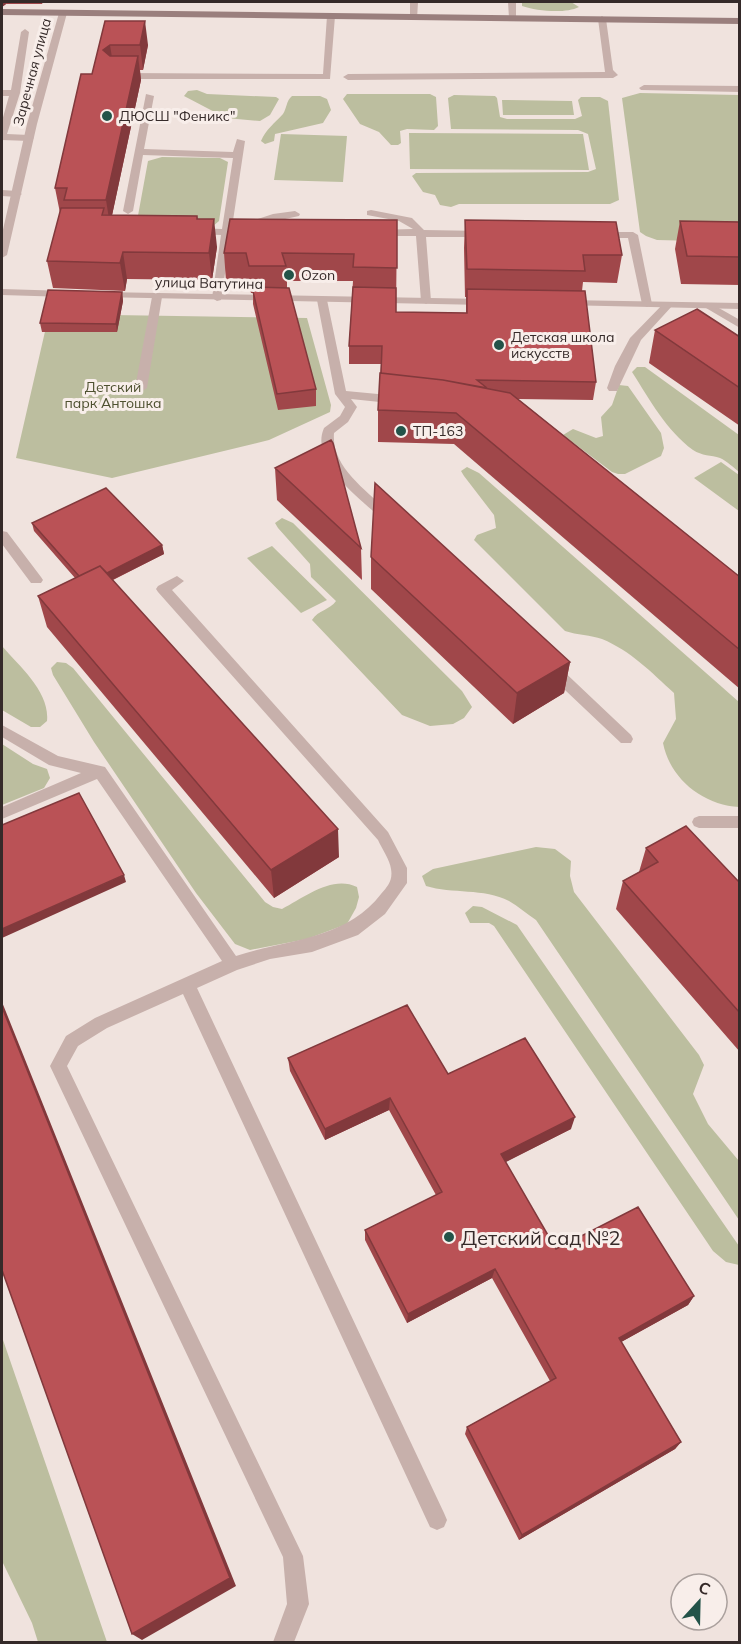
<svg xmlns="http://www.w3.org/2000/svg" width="741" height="1644" font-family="Mulish,sans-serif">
	<rect width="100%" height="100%" fill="#f0e3de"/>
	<path fill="#bcbe9f" d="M522,2H571L579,7C565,14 537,11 522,6Z
		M197,90L207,94L276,97L279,99L270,115L260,121L226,118L184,96L188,91Z
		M640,93L739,95V242L657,240L646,236L640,232L622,98Z
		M347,94H430L436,97L438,126L434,130L407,129L400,131L401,143L398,145H391L379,132L360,124L343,99Z
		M454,95L495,96L497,98L500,117L507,119H575L582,116L578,100L581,97H600L608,101L619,200L610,204H459L451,207L440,205L435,195L423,192L412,176L416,173L588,172L596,169L588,134L578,130L451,129L448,98Z
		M292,96H320L327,99L331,110L323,123L275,134L274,141L265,144L261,141C266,129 275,123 283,114C287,108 286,101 292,96Z
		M502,100L572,101L574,115H503Z
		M409,133L583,134L589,170L410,169Z
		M281,134L347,136L343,182L274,180Z
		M162,157L220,158L228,162L219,221L212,227L137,221L148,161Z
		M49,314L307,318L331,405L330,412L269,440L112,478L16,458Z
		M637,367H645L739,435V472C734,468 727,461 720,458C711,455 702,456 693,450C666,430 650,400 632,372Z
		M619,385L628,386L661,433L664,448L661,456L625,474H618L612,472L563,435L573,429L596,438L603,436L601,417L612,405Z
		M721,462L739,475V511L694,478Z
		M467,467L479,473L739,702V807C703,805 670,779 663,743L676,719L674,693C651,672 631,651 602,639C591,635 577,635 565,631L474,540L477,535L496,528L494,515L464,476L461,471Z
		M282,518L293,523L462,691L472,707L464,718L453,724L430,726L402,715L312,620C318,610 330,610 336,601L311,577L310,564L278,528L275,523Z
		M272,546L327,600L301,613L247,558Z
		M2,646C20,667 50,692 47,721L40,727H31L2,710Z
		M57,662L66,663L73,668L265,902L273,907L282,909C305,897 332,875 357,887L359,897L356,908L347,924L307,939L250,950L235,944L196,893L94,742L53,675L51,668Z
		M2,744L33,764L47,769L50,778L44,788L2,805Z
		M536,847L555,849L571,861L570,876L574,892L699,1055L704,1065L693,1094L708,1124L739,1161V1220L536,920C527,914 518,906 509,901C484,888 452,894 426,886L422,876L433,869Z
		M473,906L482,907L517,925L739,1246V1265L726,1262L713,1251L494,926L489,923H470L465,913Z
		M2,1337L107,1642H38L32,1623L2,1561Z"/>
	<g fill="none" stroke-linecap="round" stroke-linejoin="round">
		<path fill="#c7b0ab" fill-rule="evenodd" d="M410,2H418L417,19L410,17Z
			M508,2H516V20L509,18Z
			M331,13L335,16L330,79H122L117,76L122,73L323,74L327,16Z
			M602,16L606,19L613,70L618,75L613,78L348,80L343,77L348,74L605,72L598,19Z
			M25,29L29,32L20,93L7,134L29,135L34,138L29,141L2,140V121L9,96H2V90H11L21,32Z
			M644,85L740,86V92L641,90L639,88Z
			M146,94L154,96L144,149L233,152L237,139L245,141L221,300L217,301L212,298L221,235L196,234L191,231L196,228L222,229L233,158L143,155L133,211L128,214L123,211Z
			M2,190L17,191L22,194L17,197L2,196Z
			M371,210L412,218L424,230L484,231L489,234L484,237H426L431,301L426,304L421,301L416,236H376L371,233L376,230L413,229L399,221L367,215V211Z
			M295,211L300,214L299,216L248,227L243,224L273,214Z
			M633,232L638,235L652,304L647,307L642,304L628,238H598L593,235L598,232Z
			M157,294L162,297L147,388L141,392L135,388L152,297Z
			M322,297L327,300L346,391L399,396L405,400L399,404L351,399L357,407L348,422L334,433C331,468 368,491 391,514L393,517L391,520H383C361,499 309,462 324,428L340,416L345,407L335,394L317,300Z
			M668,302L673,305L641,340L617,391H609L607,388L615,366L630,338L664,303Z
			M710,303L740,320V328L706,308L705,306Z
			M2,531L7,532L41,577L43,580L41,583H31L2,544Z
			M177,576L184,581L172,590L388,832L407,868V883L385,914L358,935L312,952L270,959L237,970L197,988L444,1513L447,1520L444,1527L437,1530L430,1527L183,994L107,1028L78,1046L67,1066L303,1556L309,1604L294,1642H273L287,1604L283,1557L50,1066L66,1036L95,1018L222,961L97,779L2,819V807L81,773L49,765L2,737V725L58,756L105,767L236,956C287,939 346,940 381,894C388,886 393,880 391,869C390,860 382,849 378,840L158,592L156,589L158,586Z
			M552,664L557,665L631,735L633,739L631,743H621L547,673L545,669Z
			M699,816H740V828H699L694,826L692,822L694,818Z"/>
		<path fill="#c7b0ab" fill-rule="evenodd" d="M63,10L67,13L37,124L7,255L2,258V234L27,124L59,13Z
			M2,289L67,291L72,294L67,297L2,295Z
			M103,292L484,299L489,302L484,305L99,297V293Z
			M565,300L740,303V309L561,305L560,303Z"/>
		<path fill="#9a7f7d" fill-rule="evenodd" d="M2,9L740,18V24L2,15Z"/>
	</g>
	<path fill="#a0474a" d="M2,2H43L42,4H6L2,7Z
		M105,21L148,45L143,70H140L141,80L112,215L197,216L198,219L217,247L212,280L127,279L125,291L53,288L47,261L60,213L55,188L92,74Z
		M397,220L396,312L466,313V297H465L464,248L465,220L622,255L617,283L583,282L582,291L596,382L593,400L518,399L740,577V689L454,444L378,442V410L381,364H349V346L353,281H287V288L316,389V406L278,410L253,304V293H251L248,281H226L224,253Z
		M680,221L740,222V285L681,284L675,249Z
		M122,292L123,301L117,332H42L40,323Z
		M655,330L740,337V426L649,363Z
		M275,468L361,548L362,580L277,500Z
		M32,523L162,545L164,554L113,580L339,857L274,898L47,627L38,596L75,578L34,531Z
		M371,557L570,662L564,693L513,724L371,589Z
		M646,848L740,883V1052L616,909L623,881L639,872Z
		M288,1058L448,1074L571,1129L505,1162L556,1249L694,1296L688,1305L621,1342L681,1442L675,1449L519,1540L465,1434L467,1427L550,1381L492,1278L407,1323L365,1240V1230L436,1195L389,1110L325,1140L290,1071Z"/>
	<path fill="#82393c" d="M2,2H5L6,4L2,7Z
		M145,21L148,45L143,70L140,45Z
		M110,45L114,70L103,50Z
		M138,56L141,80L110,225L106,200Z
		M214,219L217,247L212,280L209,253Z
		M123,252L127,279L125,291L120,263Z
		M122,292L123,301L117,332L116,324Z
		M162,545L164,554L88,592L86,583Z
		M570,662L564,693L513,724L517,693Z
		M338,829L339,857L274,898L271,870Z
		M124,875L126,882L2,938V929Z
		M2,1002L236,1586L142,1640L132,1634L2,1007Z
		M390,1098L389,1110L325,1140V1129Z
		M575,1117L571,1129L498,1166L501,1154Z
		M495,1269L492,1278L407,1323L408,1314Z
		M694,1296L688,1305L614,1346L619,1338Z
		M681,1442L675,1449L519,1540L522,1535Z"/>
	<path fill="#ba5256" stroke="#82393c" stroke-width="1.5" d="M105,21H145L140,45H110L103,50L110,56H138L106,200H64L67,188H55L81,74H92Z
		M61,208H104L102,215L197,216V219H214L209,253L123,252L120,263L47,261Z
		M230,219L397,220V268L353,267L354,254L282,253L286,266H249L246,253H224Z
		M465,220L616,222L622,255H583L585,271L467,269Z
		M680,221L740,222V257L687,256Z
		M252,287L289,288L316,389L277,394Z
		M353,287L396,288V312L467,313V289L585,291L596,382L477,380L487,388L443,380L381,373L382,346H349Z
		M48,290L122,292L116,324L40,323Z
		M697,309L740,337V388L655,330Z
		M380,373L443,380L510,393L740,577V650L456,413L378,410Z
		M331,440L333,443L361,548L275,468Z
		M375,483L570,662L517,693L371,557Z
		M106,488L162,545L107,573L100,566L79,576L32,523Z
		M100,566L338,829L271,870L38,596Z
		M79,793L124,875L2,929V825Z
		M686,826L740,883V1013L623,881L658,862L646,848Z
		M407,1005L448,1074L525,1038L575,1117L501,1154L556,1249L638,1207L694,1296L619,1338L681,1442L522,1535L467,1427L556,1378L495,1269L408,1314L365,1230L442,1192L390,1098L325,1129L288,1058Z
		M2,1007L230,1578L132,1634L2,1270Z"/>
	<g fill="#235349" stroke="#f8eeea" stroke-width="2">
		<circle cx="107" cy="116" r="6"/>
		<circle cx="289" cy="275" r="6"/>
		<circle cx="499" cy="345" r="6"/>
		<circle cx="401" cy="431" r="6"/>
		<circle cx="449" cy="1237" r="6"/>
	</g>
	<g text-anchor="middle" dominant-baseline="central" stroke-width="6" stroke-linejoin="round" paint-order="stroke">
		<g font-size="14" fill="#352a29" stroke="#f8eeea">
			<text transform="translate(32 72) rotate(-75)">Заречная улица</text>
			<text transform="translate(209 283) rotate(1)">улица Ватутина</text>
		</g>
		<g font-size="14" fill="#352a29" stroke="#f8eeea" text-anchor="start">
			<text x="119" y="116">ДЮСШ "Феникс"</text>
			<text x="301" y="275">Ozon</text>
			<text x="511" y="337">Детская школа<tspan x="511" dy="16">искусств</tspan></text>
			<text x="413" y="431">ТП-163</text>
		</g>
		<g font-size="14" fill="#4e5130" stroke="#f8eeea">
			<text x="113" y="387">Детский<tspan x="113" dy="16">парк Антошка</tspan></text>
		</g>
		<g font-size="20" fill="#352a29" stroke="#f8eeea" text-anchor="start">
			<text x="461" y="1237">Детский сад №2</text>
		</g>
	</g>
	<rect width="741" height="1644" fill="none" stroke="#352a29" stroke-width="6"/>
	<g transform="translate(699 1602) rotate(22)"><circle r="28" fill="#f8eeea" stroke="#aaa09d" stroke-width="1.5"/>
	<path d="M0-4.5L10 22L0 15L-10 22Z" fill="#235349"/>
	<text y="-9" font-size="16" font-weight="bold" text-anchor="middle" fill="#352a29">С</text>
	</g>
</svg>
